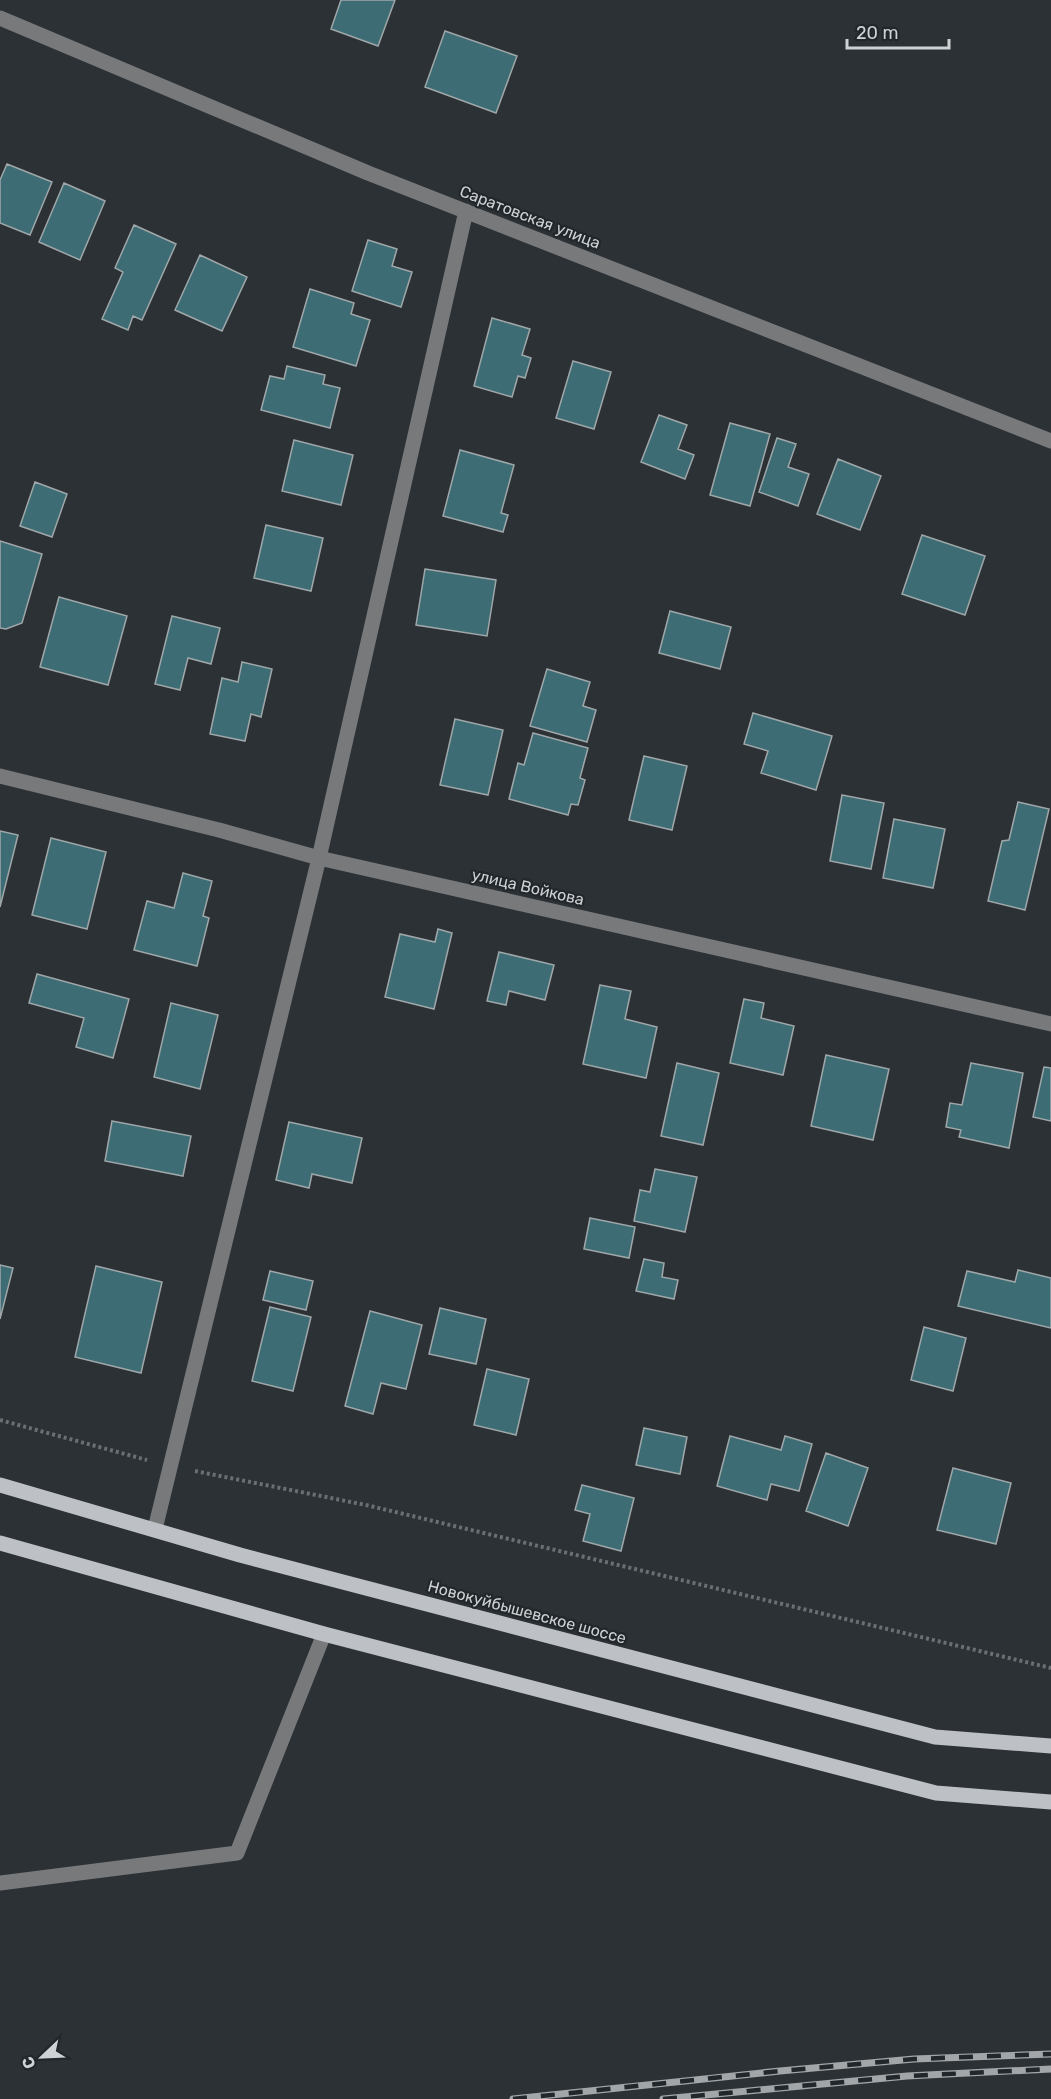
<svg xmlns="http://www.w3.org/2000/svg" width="1051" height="2099" font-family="Rubik,sans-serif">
	<rect width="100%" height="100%" fill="#2c3135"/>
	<path fill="#3d6c74" stroke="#9fa7a9" stroke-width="1.5" d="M341,0H395L378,46L331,29Z
		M445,31L517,56L496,113L425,87Z
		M7,164L52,182L30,235L0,223V180Z
		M64,183L105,201L80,260L39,242Z
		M134,225L176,244L142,320L133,316L128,330L102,319L123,272L115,268Z
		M368,240L397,249L392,266L412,272L401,307L352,291Z
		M200,255L247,277L222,331L175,310Z
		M310,289L354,303L351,314L370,320L356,366L293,347Z
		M492,318L530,329L522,355L531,358L525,378L518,376L512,397L474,386Z
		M573,361L611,372L594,429L556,418Z
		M287,366L325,375L323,384L340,388L330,428L261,410L270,376L284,379Z
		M659,415L687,425L678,449L694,455L685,479L641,462Z
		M730,423L770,434L750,506L710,495Z
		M777,438L796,444L788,467L809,474L798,506L759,492Z
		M294,440L353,455L341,505L282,491Z
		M460,450L514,465L501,513L508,515L503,532L443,516Z
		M838,459L881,476L860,530L817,514Z
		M35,482L67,494L52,537L20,526Z
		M266,525L323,538L311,591L254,578Z
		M922,535L985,556L965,615L902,594Z
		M0,541L42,554L22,623L6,629L0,628Z
		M425,569L496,580L487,636L416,625Z
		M59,597L127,616L108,685L40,667Z
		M670,611L731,627L720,669L659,653Z
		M172,616L220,628L211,664L188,658L180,690L155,684Z
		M242,662L272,669L261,717L251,714L245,741L210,734L222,678L238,682Z
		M547,669L590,682L583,706L596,710L587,742L530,726Z
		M753,713L832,736L816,790L761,773L768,751L744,744Z
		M455,719L503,730L488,795L440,785Z
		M533,733L588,748L580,778L585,780L578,805L571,804L568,815L509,799L518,763L524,765Z
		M644,756L687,766L672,830L629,820Z
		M842,795L884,803L871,869L830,861Z
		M1018,802L1049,809L1025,910L988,901L1002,841L1009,840Z
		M894,819L945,829L933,888L883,878Z
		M0,831L18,835L0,907Z
		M51,838L106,852L87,929L32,915Z
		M183,873L212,881L203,916L209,918L197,966L134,950L147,901L174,908Z
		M438,929L452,933L434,1009L385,997L400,934L435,942Z
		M499,952L554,965L545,1000L509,991L506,1005L487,1001Z
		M37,974L129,999L113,1058L76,1047L84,1018L29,1003Z
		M600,985L631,991L625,1019L657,1027L646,1078L583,1064Z
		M744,999L764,1003L761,1018L794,1026L783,1075L730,1063Z
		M171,1003L218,1015L200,1089L154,1077Z
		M826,1055L889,1069L873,1140L811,1126Z
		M677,1063L719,1073L703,1145L661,1136Z
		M971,1063L1023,1073L1009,1148L959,1137L961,1130L946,1127L950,1103L962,1105Z
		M1044,1067L1051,1068V1121L1033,1117Z
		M112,1121L191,1136L183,1176L105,1161Z
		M289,1122L362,1138L352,1183L312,1174L309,1188L276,1180Z
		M655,1169L697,1177L685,1232L634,1221L640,1190L650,1192Z
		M590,1218L635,1227L629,1258L584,1249Z
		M644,1259L664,1263L662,1277L678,1280L674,1299L636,1291Z
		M0,1265L13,1268L0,1319Z
		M96,1266L162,1282L141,1373L75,1357Z
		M1018,1270L1051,1278V1328L958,1306L967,1271L1015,1282Z
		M270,1271L313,1281L306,1310L263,1300Z
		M270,1307L311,1317L293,1391L252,1381Z
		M440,1308L486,1319L476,1364L429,1354Z
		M370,1311L422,1325L406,1389L381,1383L373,1414L345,1406Z
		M924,1327L966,1338L953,1391L911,1380Z
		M487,1369L529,1379L516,1435L474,1425Z
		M644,1428L687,1437L680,1474L636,1465Z
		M730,1436L781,1450L785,1436L812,1444L799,1491L771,1484L767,1500L717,1486Z
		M826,1453L868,1468L848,1526L806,1511Z
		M953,1468L1011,1483L996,1544L937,1530Z
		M582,1485L634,1498L621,1551L583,1541L590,1514L575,1510Z"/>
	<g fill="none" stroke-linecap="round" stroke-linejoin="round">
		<path stroke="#6b6f72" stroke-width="4" stroke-dasharray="3 3" stroke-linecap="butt" d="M0,1420L147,1460
			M195,1471L366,1505L1051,1668"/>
		<path stroke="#77797b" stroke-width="15" d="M0,18L368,173L1051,441
			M0,776L219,830L319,858L1051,1024
			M155,1529L319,858L466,211
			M0,1883L237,1853L324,1634"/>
		<path stroke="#bdc1c6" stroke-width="15" d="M0,1485L240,1555L935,1737L1051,1746
			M0,1543L324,1634L936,1793L1051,1802"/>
		<defs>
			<path id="rail" d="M513,2099L780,2071L914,2059L1051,2054
				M663,2099L907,2076L1051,2069"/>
		</defs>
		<use href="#rail" stroke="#a2a6a8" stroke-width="7"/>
		<use href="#rail" stroke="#22272b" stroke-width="4.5" stroke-dasharray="14" stroke-linecap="butt"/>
	</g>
	<g text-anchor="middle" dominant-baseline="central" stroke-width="4.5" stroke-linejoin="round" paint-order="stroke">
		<g font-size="16" fill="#cfd2d4" stroke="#22272b">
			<text transform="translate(530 217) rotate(21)">Саратовская улица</text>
			<text transform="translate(528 887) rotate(13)">улица Войкова</text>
			<text transform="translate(527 1612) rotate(15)">Новокуйбышевское шоссе</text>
		</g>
	</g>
	<g transform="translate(42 2057) rotate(247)" stroke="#22272b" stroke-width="4.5" paint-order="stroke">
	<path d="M0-4.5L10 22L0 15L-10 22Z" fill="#cfd2d4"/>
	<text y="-9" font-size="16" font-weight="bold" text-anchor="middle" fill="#cfd2d4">С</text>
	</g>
	<path d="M847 39v9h102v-9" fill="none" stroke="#cfd2d4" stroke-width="3"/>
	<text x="856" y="39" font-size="18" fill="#cfd2d4" stroke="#22272b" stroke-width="4.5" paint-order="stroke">20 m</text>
</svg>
